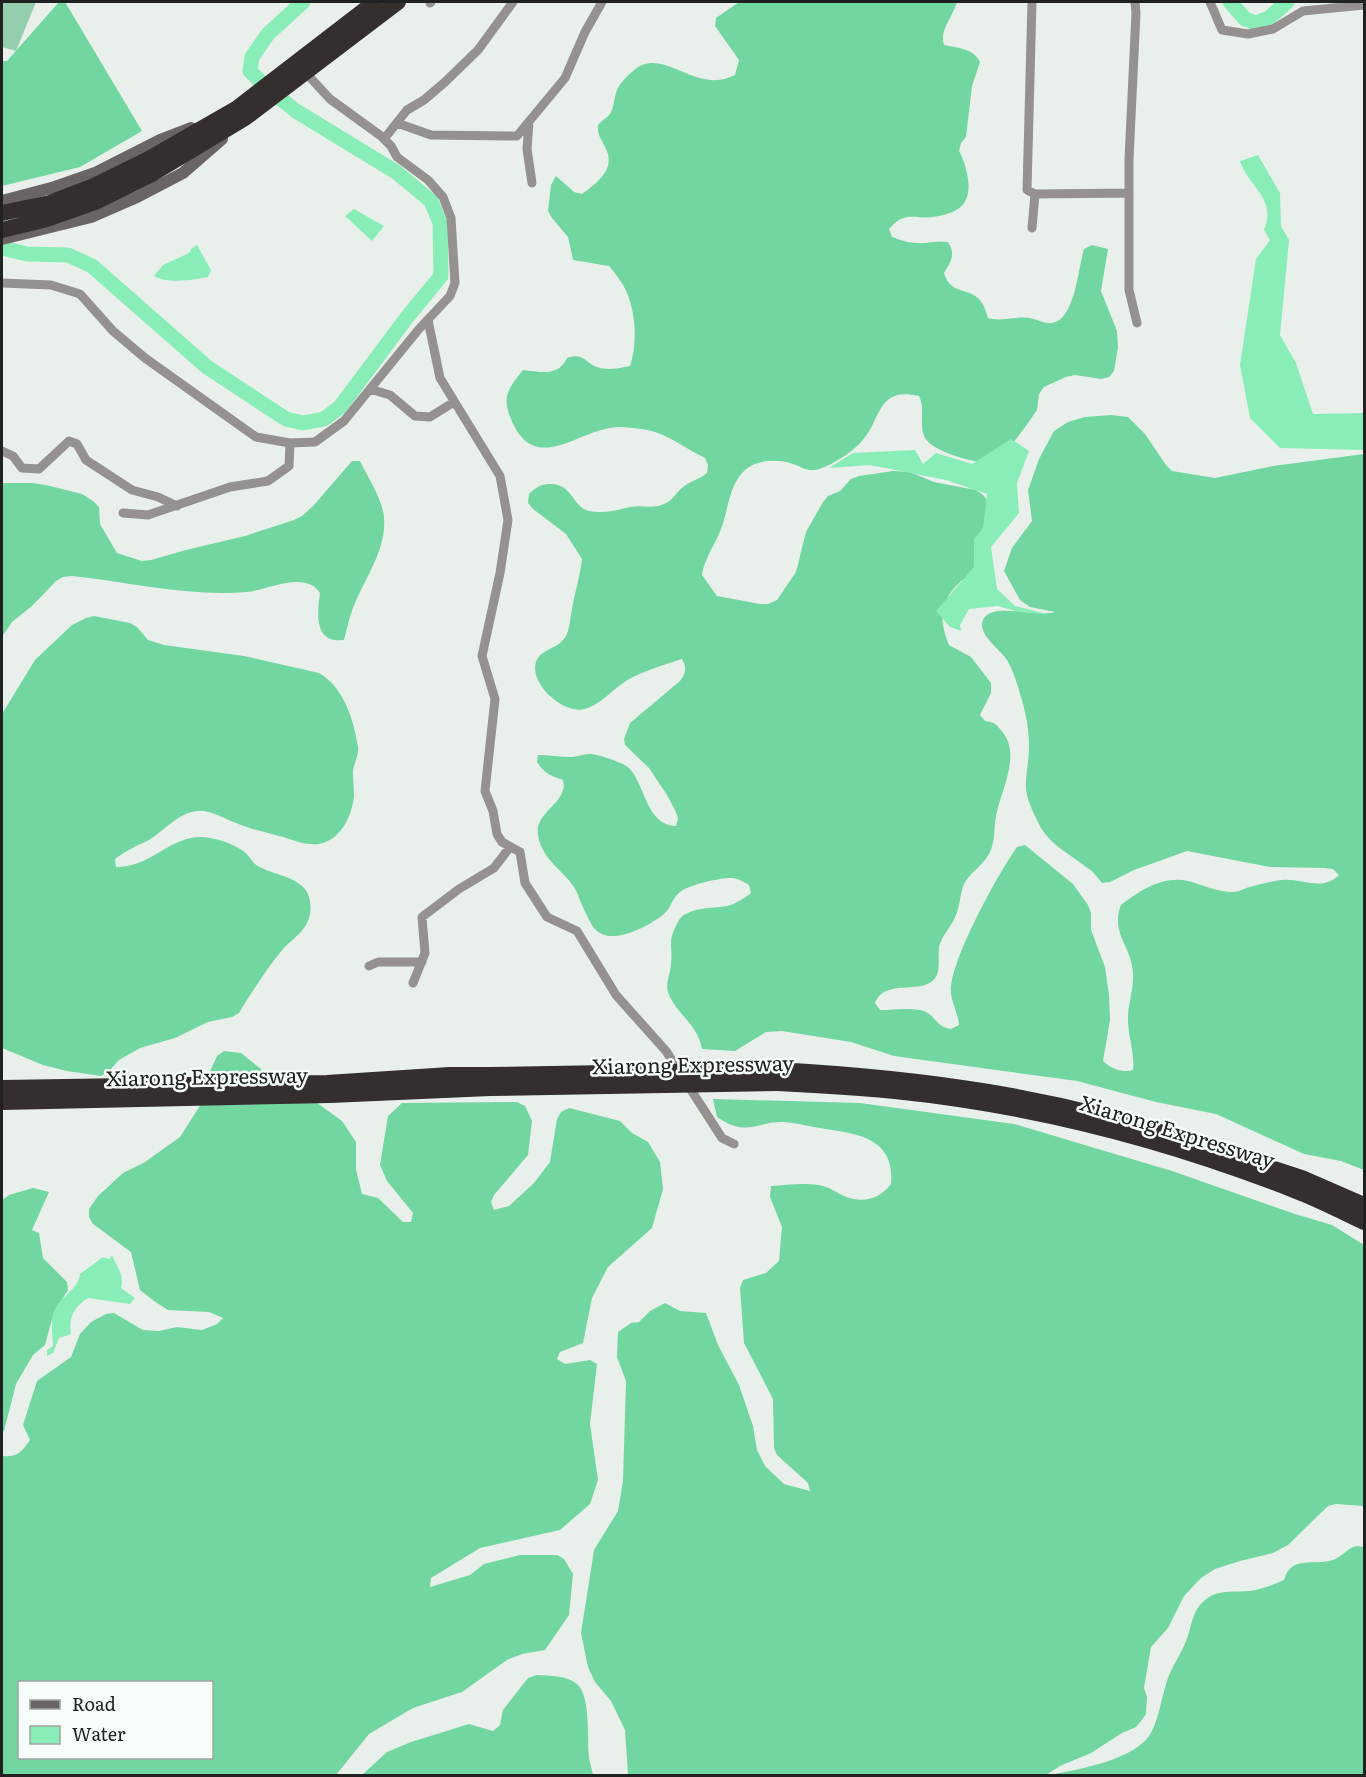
<svg xmlns="http://www.w3.org/2000/svg" width="1366" height="1777" font-family="Literata,serif">
	<rect width="100%" height="100%" fill="#e9f0ec"/>
	<path fill="#94cfad" d="M2,2H36L16,51L2,47Z"/>
	<path fill="#72d6a1" fill-rule="evenodd" d="M59,2H65L142,131L80,167L2,186V61H7Z
		M739,2H957C953,17 939,30 944,45C958,48 973,48 980,62L972,86L966,137L961,143L959,151C963,158 965,165 967,173C973,203 961,213 933,217C923,219 913,215 904,218C897,220 894,224 889,229L892,237C900,240 909,243 917,243C928,244 937,240 948,242C956,255 951,261 944,273C953,302 979,279 988,318C1002,322 1015,316 1029,318C1037,319 1044,324 1052,323C1075,320 1078,268 1084,249L1092,245L1108,249L1101,291L1117,331L1118,347L1114,371L1109,377L1101,379L1075,375L1066,377L1044,387L1039,394L1037,410L1028,423L1008,450L989,464C972,461 927,452 923,433C920,420 925,408 919,396C876,386 882,420 861,442C855,449 844,457 836,461C830,465 821,469 815,470C806,471 800,466 793,464C778,459 757,459 745,470C728,486 729,509 721,529C715,545 704,559 702,575L717,596L760,604H768L777,600L796,572L806,532L823,502L828,496L840,491L851,479L859,476L893,471L910,472L934,482L976,490L983,495L993,508C988,524 981,558 974,571C972,576 964,578 960,582C939,602 939,620 949,645L971,657L991,683V693L980,715L985,721C993,722 995,723 1000,729C1023,753 1001,789 996,816C994,827 995,842 990,852C984,865 970,872 964,884C960,894 960,905 956,915C952,926 942,935 939,947C938,956 940,967 937,975C926,998 886,976 875,1003L880,1010C893,1010 911,1007 924,1011C936,1016 936,1027 951,1029L959,1025C958,1013 952,1004 951,993C948,964 999,872 1017,847L1025,845L1073,884L1088,905L1091,913V930L1105,967L1109,995L1110,1020L1103,1061C1112,1069 1121,1073 1133,1070C1135,1052 1127,1034 1128,1015C1129,1001 1134,987 1133,973C1132,947 1110,933 1121,905C1139,891 1163,875 1188,881C1204,885 1216,892 1233,892C1240,892 1244,888 1250,887C1260,884 1272,881 1282,880C1302,878 1322,892 1339,875L1333,869L1324,868L1270,867L1187,851L1134,870L1110,882L1102,883C1097,877 1093,871 1086,867C1071,855 1051,845 1041,828C1035,816 1028,803 1026,790C1025,776 1029,762 1029,748C1029,730 1026,712 1020,694C1017,683 1013,670 1007,660C1000,649 975,633 984,618C995,602 1037,618 1055,612L1030,607L1020,600L1004,571L1012,548L1032,521L1028,490L1039,459L1054,431L1068,422L1085,417L1111,415L1128,417L1145,434L1166,465L1172,471L1215,478L1273,466L1364,454V1170L1341,1161L1304,1154L1216,1114L1156,1102L1077,1081L894,1056L851,1042L782,1031L766,1032L735,1051L702,1049C698,1025 678,1015 669,995C664,983 671,975 671,963C673,944 667,943 677,924C679,920 681,916 686,914C700,906 716,909 731,905C738,902 745,898 751,893L749,885C744,882 738,878 732,878C719,878 691,884 680,892C672,898 671,908 664,914C649,926 610,948 594,928C590,923 580,901 578,895C570,873 542,863 538,835C534,811 569,803 563,780C551,776 544,773 537,762L538,755C549,755 560,757 571,757C577,757 583,754 589,754C596,753 624,763 629,768C646,786 646,825 676,826L678,818L675,810L667,795L649,768L625,745L624,739L630,723L680,681C686,673 687,668 682,659C661,666 637,672 619,686C607,695 600,704 585,709C564,715 529,684 536,662C540,649 559,649 566,636C570,628 570,618 572,609C575,592 580,576 582,559L566,534L533,509L528,503L529,494C535,488 541,484 549,484C573,483 572,507 589,511C604,514 617,510 630,507C640,505 649,508 658,506C674,502 673,495 683,487C690,481 700,479 707,473L708,465L705,458C688,450 673,438 655,432C646,429 633,428 623,427C582,424 536,480 511,419C501,396 509,388 523,370C541,372 558,377 567,358C584,352 584,362 597,367C608,371 619,368 630,366C638,343 636,307 623,285C619,278 614,272 609,266L573,260L568,237L552,218L548,211L551,185L556,176L574,192L582,194C598,182 617,168 605,147C601,138 597,135 598,125C602,120 609,117 611,112C614,106 614,99 616,93C617,86 627,76 633,71C663,44 695,96 735,75L739,60L715,26L716,18Z
		M352,461H360C368,478 382,498 384,517C387,550 364,579 353,608C349,618 347,629 344,640C314,644 317,614 320,593C305,570 268,590 247,592C188,597 130,582 72,576L63,577L56,581L32,606L12,622L2,637V483H33L50,486L82,494L93,501L99,507L100,524L117,553L142,561L151,560L186,550L245,536L294,520L302,516L314,505Z
		M94,616L130,623L137,627L148,640L164,645L244,656L319,673C344,687 354,721 358,747C359,757 353,764 353,773C353,781 354,788 354,796C352,816 341,840 319,844C305,846 292,839 279,836C264,832 250,829 236,823C224,819 210,809 197,811C177,813 164,832 147,841C134,847 127,850 115,859L116,867C148,867 163,844 191,838C206,834 231,842 243,851C248,854 251,860 255,864C270,875 291,874 304,888C311,896 312,908 309,918C305,932 292,939 283,949C267,968 252,992 239,1013L232,1017L208,1022L175,1038L140,1048L119,1060L108,1072L101,1076L67,1071L43,1065L2,1048V714L35,660L72,625L86,618Z
		M224,1051L241,1053L267,1074L291,1084L342,1121L356,1142V1169L362,1194L378,1198L403,1222H411L413,1213L387,1181L380,1165L388,1116L402,1103L517,1102L525,1106L532,1121L528,1155L494,1195L491,1202L494,1210L509,1206L534,1183L550,1162L557,1119L561,1112L569,1108L620,1121L632,1133L648,1142L660,1162L663,1189L652,1228L608,1267L592,1298L583,1343L560,1352L557,1359L565,1364L590,1360L597,1364L590,1424L598,1480L590,1504L560,1530L480,1548L431,1578L430,1587L470,1575L484,1564L520,1555H557L564,1559L573,1574L569,1615L545,1650L522,1654L507,1660L462,1692L413,1708L369,1734L336,1775L2,1776V1456C17,1457 21,1453 30,1440L23,1425L37,1381L71,1357L80,1334L91,1322L106,1314L114,1313L143,1330L159,1331L177,1327L202,1330L217,1324L223,1318L209,1312L168,1310L154,1301L140,1290L131,1252L93,1224L89,1217V1209L98,1196L123,1173L145,1162L180,1137L201,1104L207,1078L217,1056ZM20,1682H212V1758H20Z
		M713,1099L860,1103L1014,1124L1172,1171L1295,1214L1332,1225L1364,1245V1506L1336,1504L1328,1506L1288,1545L1273,1553L1240,1561L1215,1569L1201,1578L1184,1596L1168,1628L1151,1647L1144,1688L1147,1697L1146,1714L1141,1721L1136,1727L1122,1733L1091,1753L1060,1766L1046,1775H628L625,1730L611,1701L595,1682L588,1667L581,1633L594,1550L618,1511L623,1481L626,1381L617,1357L618,1332L631,1323L639,1322L650,1311L665,1303L680,1311L706,1313L718,1345L739,1385L753,1426L757,1450L765,1466L784,1484L810,1491L808,1483L777,1455L774,1448L773,1399L744,1343L740,1288L743,1280L766,1273L779,1261L782,1227L770,1197L771,1186C787,1185 807,1182 823,1186C831,1188 837,1193 844,1196C862,1204 880,1199 891,1184C895,1140 861,1134 826,1129C812,1127 798,1123 784,1122C756,1121 747,1138 717,1117Z
		M33,1188L49,1192L32,1230L39,1233L43,1258L67,1282L68,1290L54,1312L45,1345L33,1355L16,1384L4,1431L2,1432V1200L9,1195Z
		M1357,1546L1364,1547V1775H1050C1079,1769 1138,1760 1152,1731C1160,1714 1162,1695 1168,1678C1173,1665 1181,1654 1186,1641C1193,1624 1191,1609 1209,1597C1220,1590 1236,1592 1249,1591C1260,1590 1273,1585 1284,1580C1291,1555 1312,1566 1333,1560C1342,1557 1347,1548 1357,1546Z
		M537,1675C550,1676 566,1675 577,1684C591,1696 587,1740 589,1757C590,1763 592,1770 593,1775H362L387,1752L411,1742L469,1724L493,1731L500,1725L503,1710L528,1678Z"/>
	<path fill="#89edb7" d="M1258,155L1280,193L1281,226L1289,240L1280,335L1296,363L1313,414L1364,413V450L1280,448L1250,418L1240,365L1256,259L1270,240L1264,230C1277,198 1249,188 1240,161Z
		M354,209L384,226L372,241L345,216Z
		M197,245L211,270L208,277C193,280 168,284 154,276L163,265L189,253L191,249Z
		M1011,439L1029,451L1017,483L1019,513L991,547L997,589L1015,606L1048,614L1019,612L998,606L969,609L960,625L961,631L950,627L936,611L974,567V539L983,528L987,494L946,480L870,465L829,468L853,453L915,450L923,464L936,453L972,464Z
		M112,1255C116,1266 125,1275 121,1288L135,1298L130,1304L88,1298C74,1307 68,1318 71,1334L59,1338L53,1353L47,1356V1350L53,1346C53,1336 50,1322 54,1312C59,1296 78,1291 80,1274L103,1257L109,1259Z"/>
	<g fill="none" stroke-linecap="round" stroke-linejoin="round">
		<path stroke="#89edb7" stroke-width="15" d="M1230,2L1245,19L1256,23L1269,18L1287,2
			M2,248L27,254L68,255L92,266L207,367L286,419L303,423L324,419L340,407L408,316L441,276L440,223L431,201L396,172L296,111L266,87L250,71L252,57L268,34L303,2"/>
		<path stroke="#949190" stroke-width="9" d="M1032,2L1027,190L1035,194L1032,228
			M1135,2L1136,13L1129,159V290L1137,323
			M1210,2L1222,30L1248,34L1273,29L1303,11L1364,5
			M430,3L431,2
			M529,122L527,149L532,183
			M397,123L431,135L517,136L565,78L585,32L602,2
			M384,139L407,110L424,100L445,82L478,50L513,2
			M1035,194L1129,193
			M2,283L51,285L80,294L113,331L145,358L256,437L290,443L315,442L344,421L419,329L450,296L455,283L451,218L443,197L428,180L397,157L391,146L381,136L330,99L306,73
			M428,320L440,378L500,476L508,520L500,573L482,656L495,699L485,791L493,811L497,834L502,842L520,852L525,883L547,917L577,931L616,995L666,1051L722,1138L734,1144
			M370,389L390,395L415,416L430,417L454,402
			M2,451L13,456L22,468L39,469L69,441L77,444L86,460L132,490L158,497L177,506
			M123,513L148,515L230,487L268,481L289,466L290,443
			M369,966L378,962H422
			M413,983L425,953L422,917L459,889L494,868L510,847"/>
		<path stroke="#6a6564" stroke-width="12" d="M2,201L55,187L95,173L160,140L191,128
			M2,239L91,217L137,197L183,173L222,139"/>
		<path stroke="#342e2d" stroke-width="16" d="M2,213L50,203L94,186L147,160L236,109L375,2
			M2,230L47,219L95,202L152,174L245,118L398,2
			M776,1070C921,1078 1054,1096 1192,1142
			M777,1083C816,1085 855,1087 895,1091C1031,1105 1167,1140 1294,1190C1318,1199 1341,1211 1364,1222
			M2,1088L327,1083L450,1075H490
			M2,1102L330,1095L490,1088
			M1231,1155L1302,1178L1364,1205"/>
		<path stroke="#342e2d" stroke-width="16" d="M490,1075L776,1070
			M490,1088L777,1083"/>
	</g>
	<g text-anchor="middle" dominant-baseline="central" stroke-width="5" stroke-linejoin="round" paint-order="stroke">
		<g font-size="21" fill="#202221" stroke="#f7fdf9">
			<text transform="translate(693 1063) rotate(-1)">Xiarong Expressway</text>
			<text transform="translate(207 1075) rotate(-1)">Xiarong Expressway</text>
			<text transform="translate(1178 1130) rotate(17)">Xiarong Expressway</text>
		</g>
	</g>
	<rect width="1366" height="1777" fill="none" stroke="#202221" stroke-width="6"/>
	<rect x="18" y="1681" width="195" height="78" fill="#f7fdf9" stroke="#a1a5a3" stroke-width="1.5"/>
	<rect x="30" y="1700" width="30" height="9" fill="#6a6564" stroke="#a1a5a3" stroke-width="1.5"/>
	<text x="72" y="1711" font-size="18" fill="#202221">Road</text>
	<rect x="30" y="1726" width="30" height="18" fill="#89edb7" stroke="#a1a5a3" stroke-width="1.5"/>
	<text x="72" y="1741" font-size="18" fill="#202221">Water</text>
</svg>
